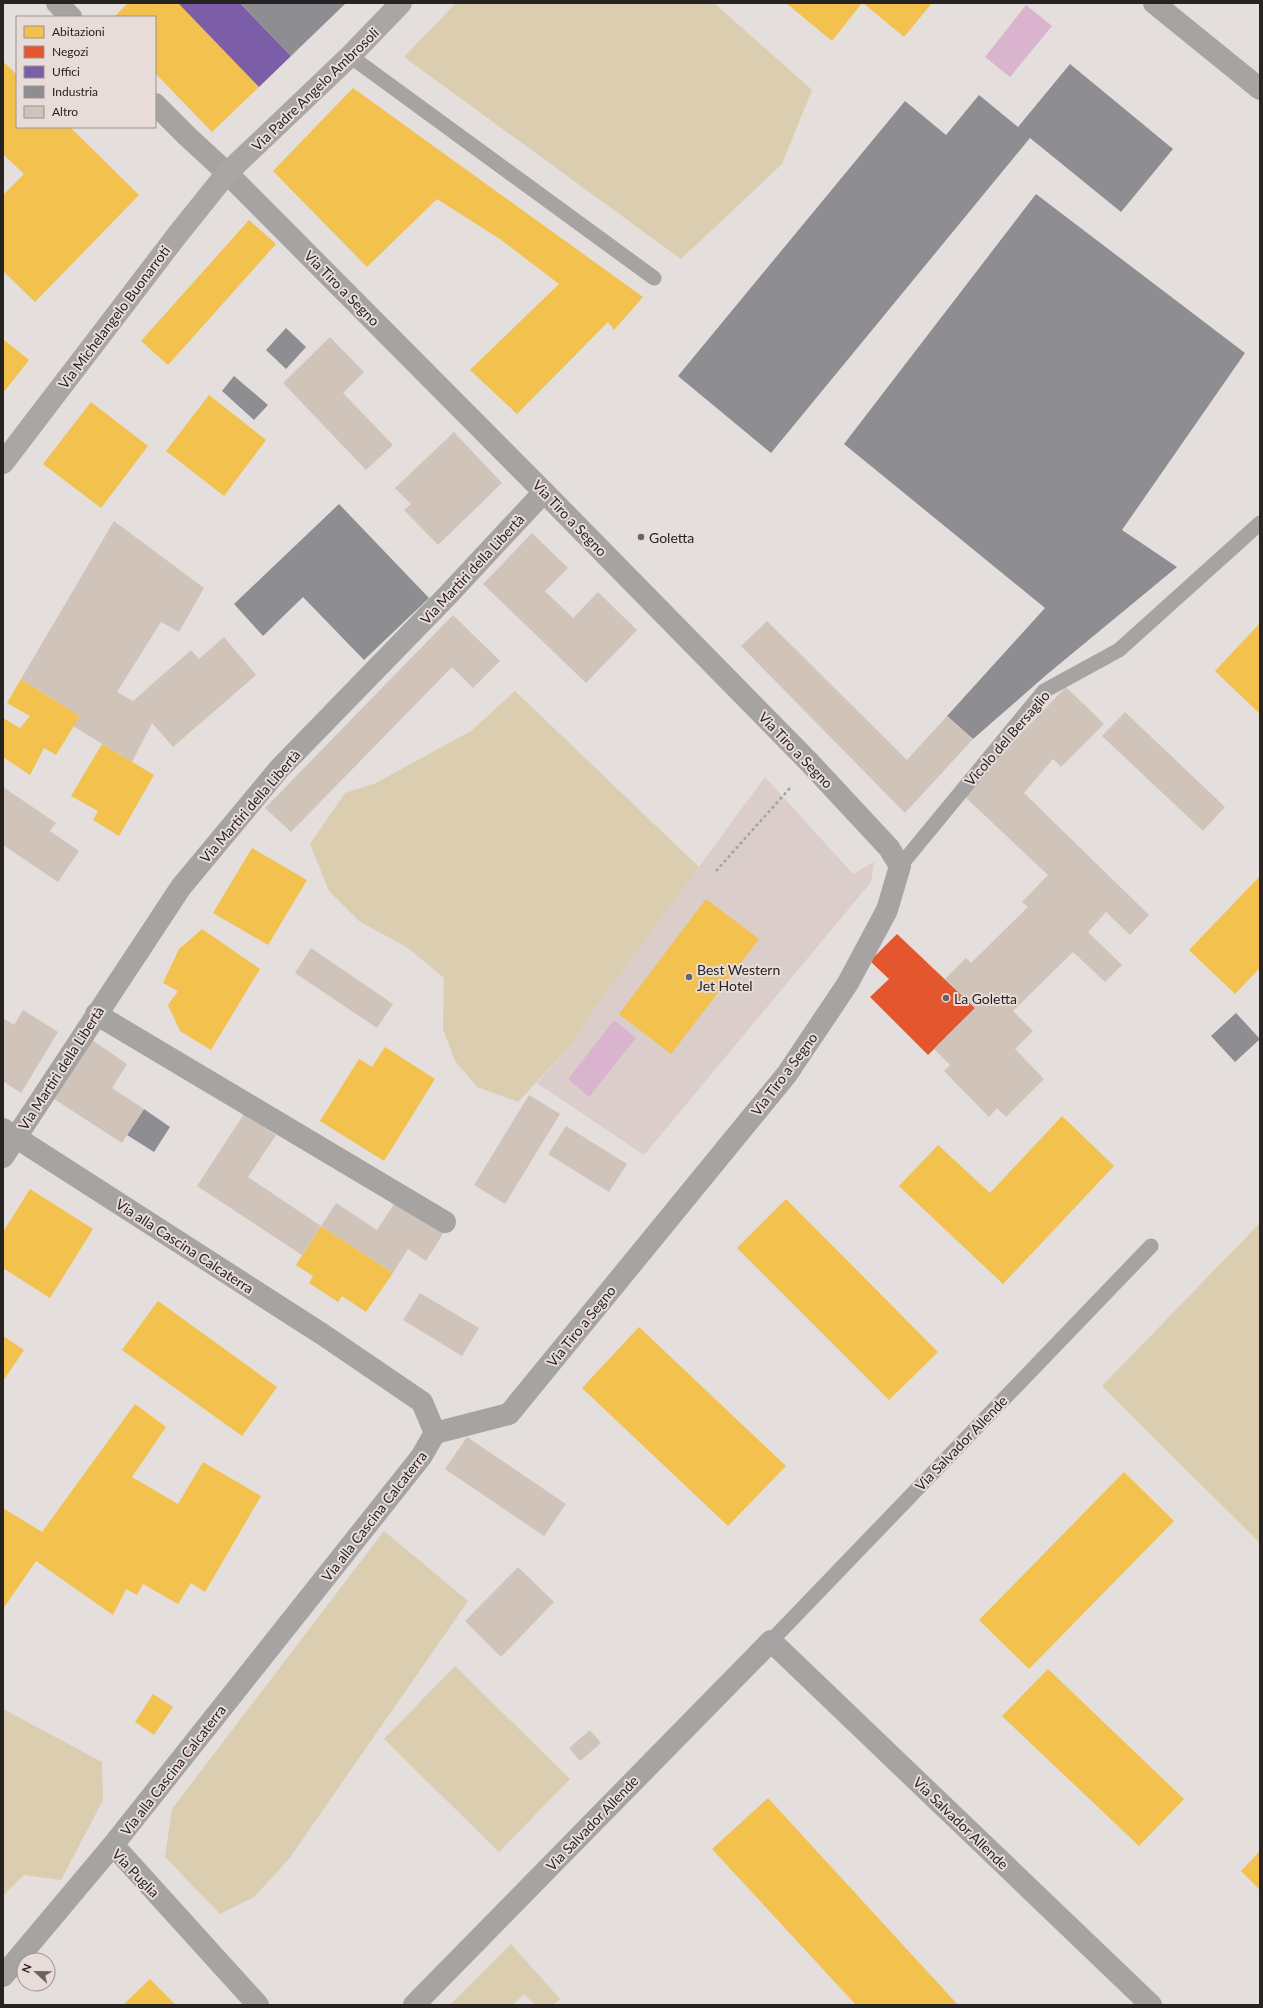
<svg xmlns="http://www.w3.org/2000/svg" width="1263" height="2008" font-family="Lato,sans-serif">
	<rect width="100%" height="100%" fill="#e4dedc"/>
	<path fill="#dbcdc9" d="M765,777L853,874L874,862L871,882L644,1155L537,1083L572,1044L593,1011Z"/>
	<path fill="#dbcdaf" d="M456,3H714L812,90L782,164L681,259L404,57Z
		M515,691L699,867L593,1011L572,1044L518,1102L477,1087L455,1061L443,1029L444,978L408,948L359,921L329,891L310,844L345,793L374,784L471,731Z
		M1260,1223V1543L1102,1386Z
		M384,1531L468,1601L289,1859L254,1897L220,1914L165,1857L172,1809Z
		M455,1666L570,1779L499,1852L384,1739Z
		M3,1709L102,1762L103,1800L61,1880L24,1875L3,1896Z
		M511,1944L560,1999L553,2005H535L524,1994L513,2005H450Z"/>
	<path fill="#dab4cf" d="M1026,5L1052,26L1010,77L985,57Z
		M614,1020L636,1038L589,1097L568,1079Z"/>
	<path fill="#f2c14e" d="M128,3H178L259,87L212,132L155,73V17H114Z
		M786,3H862L832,41Z
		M863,3H932L904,37Z
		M5,63L17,75V127H70L139,195L35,302L3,271V195L24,174L3,154V64Z
		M353,88L643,297L614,330L608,322L517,414L470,370L559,284L500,239L437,199L367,267L273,171Z
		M249,220L276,244L168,365L141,341Z
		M4,340L29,360L3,393V342Z
		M209,395L266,440L224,496L166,451Z
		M91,402L148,446L101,508L43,464Z
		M1260,623V714L1215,671Z
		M21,679L80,716L56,755L44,748L30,775L3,757V718L20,728L30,716L7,703Z
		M102,744L154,775L119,836L93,820L98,811L71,796Z
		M252,848L307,880L268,945L213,913Z
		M1260,876V968L1235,994L1189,950Z
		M706,899L759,939L671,1054L619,1014Z
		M202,929L260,969L211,1050L180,1031L168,1005L178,991L163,983L179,949Z
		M385,1047L435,1079L384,1161L320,1121L359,1059L372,1067Z
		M1062,1116L1114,1166L1003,1284L899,1186L938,1145L990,1193Z
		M30,1189L93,1229L50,1298L3,1268V1232Z
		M786,1199L938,1352L889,1400L737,1248Z
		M321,1226L393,1273L366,1312L342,1296L338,1302L309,1283L313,1276L296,1265Z
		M158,1301L277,1387L242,1436L122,1350Z
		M639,1327L786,1466L728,1526L582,1388Z
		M3,1336L24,1350L3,1381Z
		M135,1404L166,1427L132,1477L178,1504L203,1462L261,1496L205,1592L191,1583L178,1604L143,1584L137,1595L126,1589L113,1615L36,1561L3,1609V1508L42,1532Z
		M1124,1472L1174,1521L1029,1669L979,1620Z
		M1048,1669L1184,1799L1139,1846L1002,1716Z
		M153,1694L173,1707L154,1735L135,1722Z
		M768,1798L958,2005H856L712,1849Z
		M1260,1851V1890L1241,1871Z
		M150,1979L176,2005H123Z"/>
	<path fill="#e4572e" d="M897,934L975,1008L928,1055L870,997L889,979L870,961Z"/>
	<path fill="#7b5ea7" d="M178,3H240L291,56L259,87Z"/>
	<path fill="#8d8d92" d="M240,3H346L291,56Z
		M1070,64L1173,149L1121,212L1030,138L771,453L678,376L905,101L946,135L979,95L1018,127Z
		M1036,194L1245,353L1122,530L1177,567L1045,676L973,739L947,716L1045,608L844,444Z
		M286,328L306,347L286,369L266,350Z
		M234,376L268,405L254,420L222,391Z
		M339,504L429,598L364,660L303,597L263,636L234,604Z
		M1236,1013L1260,1039L1235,1062L1211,1036Z
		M144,1109L170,1127L154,1152L127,1135Z"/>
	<path fill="#d0c4ba" d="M330,337L364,372L343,393L393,445L366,470L283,383Z
		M454,432L502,483L438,545L404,510L411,504L395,488Z
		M114,521L204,588L179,632L161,622L117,692L133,701L191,650L199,659L224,637L256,675L173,747L152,723L132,762L73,726L80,716L21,679Z
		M532,533L568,568L545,591L573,618L598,592L637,630L586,683L483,584Z
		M453,615L500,661L473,688L452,667L291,832L265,808Z
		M767,621L907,760L947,716L973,739L905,813L741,646Z
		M1066,687L1104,724L1061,767L1053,759L1024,793L1149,915L1130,935L1106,912L1088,932L1122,965L1105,982L1073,952L1013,1011L1033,1031L1015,1049L1044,1079L1006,1117L997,1108L989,1117L944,1071L950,1065L934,1049L975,1008L945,979L966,958L971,963L1028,907L1022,902L1048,875L964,796L1024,730Z
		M1125,712L1225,807L1203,831L1102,736Z
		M3,787L56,823L50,831L79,851L58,882L3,845Z
		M311,948L393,1004L377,1028L295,973Z
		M23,1010L58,1032L21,1093L3,1081V1018L14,1025Z
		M92,1040L127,1064L112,1088L144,1109L122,1143L54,1099Z
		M529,1095L560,1114L505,1204L474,1185Z
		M244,1114L276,1135L248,1177L321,1226L302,1255L197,1186Z
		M566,1126L627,1164L609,1192L548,1154Z
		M396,1201L444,1232L426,1261L408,1249L393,1273L321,1226L336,1203L377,1230Z
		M420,1293L479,1328L462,1356L403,1320Z
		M467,1437L566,1504L544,1536L445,1469Z
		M518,1567L554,1602L501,1657L465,1621Z
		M590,1730L601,1743L580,1761L569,1748Z"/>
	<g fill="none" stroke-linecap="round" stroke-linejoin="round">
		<path stroke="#a6a2a1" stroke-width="2.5" stroke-dasharray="3 3" stroke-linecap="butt" d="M716,871L790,788"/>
		<path stroke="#a6a3a3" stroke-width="15" d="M350,56L654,278
			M900,866L1044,691L1119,650L1260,523
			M771,1641L1151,1246"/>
		<path stroke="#a6a3a3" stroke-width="22" d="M57,3L71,17
			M1154,3L1260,89
			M155,104L187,136L227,173L544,492L809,762L889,848L900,866L887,910L848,983L787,1074L509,1414L435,1433
			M96,1014L445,1222
			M3,1129L322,1334L422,1402L435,1433L421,1457L113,1845L3,1976
			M3,1157L181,887L279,769L448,595L544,492
			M113,1845L258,2005
			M414,2005L771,1641L1151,2005"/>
		<path stroke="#a9a6a5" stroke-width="22" d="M3,463L178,234L227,173L350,56L401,3"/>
	</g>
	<g fill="#696463" stroke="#e8dcd9" stroke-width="1.5">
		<circle cx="641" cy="537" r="4"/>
		<circle cx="689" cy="977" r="4"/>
		<circle cx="946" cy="998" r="4"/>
	</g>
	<g text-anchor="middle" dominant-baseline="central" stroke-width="4" stroke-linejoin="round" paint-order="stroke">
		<g font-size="14" fill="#272322" stroke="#e8dcd9">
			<text transform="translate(315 89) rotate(-44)">Via Padre Angelo Ambrosoli</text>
			<text transform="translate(342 288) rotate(45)">Via Tiro a Segno</text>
			<text transform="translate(114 317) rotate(-53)">Via Michelangelo Buonarroti</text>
			<text transform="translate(570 518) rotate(46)">Via Tiro a Segno</text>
			<text transform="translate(472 569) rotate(-47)">Via Martiri della Libertà</text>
			<text transform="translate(1007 738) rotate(-49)">Vicolo del Bersaglio</text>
			<text transform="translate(796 750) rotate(46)">Via Tiro a Segno</text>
			<text transform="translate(250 806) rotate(-49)">Via Martiri della Libertà</text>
			<text transform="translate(61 1068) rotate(-57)">Via Martiri della Libertà</text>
			<text transform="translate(784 1074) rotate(-53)">Via Tiro a Segno</text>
			<text transform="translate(185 1246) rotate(33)">Via alla Cascina Calcaterra</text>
			<text transform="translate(581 1326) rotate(-51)">Via Tiro a Segno</text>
			<text transform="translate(961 1443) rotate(-46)">Via Salvador Allende</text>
			<text transform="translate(374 1516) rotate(-52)">Via alla Cascina Calcaterra</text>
			<text transform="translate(173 1770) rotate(-52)">Via alla Cascina Calcaterra</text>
			<text transform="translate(592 1823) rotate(-46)">Via Salvador Allende</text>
			<text transform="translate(961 1823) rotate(44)">Via Salvador Allende</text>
			<text transform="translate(136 1873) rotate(46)">Via Puglia</text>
		</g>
		<g font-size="14" fill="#272322" stroke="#e8dcd9" text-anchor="start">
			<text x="649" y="537">Goletta</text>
			<text x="697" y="969">Best Western<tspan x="697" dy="16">Jet Hotel</tspan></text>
			<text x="954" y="998">La Goletta</text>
		</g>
	</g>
	<rect width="1263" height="2008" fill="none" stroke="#272322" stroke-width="8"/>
	<rect x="16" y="16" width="140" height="112" fill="#e8dcd9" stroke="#9b9290"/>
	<rect x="24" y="26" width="20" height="12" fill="#f2c14e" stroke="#9b9290"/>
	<text x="52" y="36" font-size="12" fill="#272322">Abitazioni</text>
	<rect x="24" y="46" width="20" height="12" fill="#e4572e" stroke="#9b9290"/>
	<text x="52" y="56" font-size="12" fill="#272322">Negozi</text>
	<rect x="24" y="66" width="20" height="12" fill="#7b5ea7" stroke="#9b9290"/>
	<text x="52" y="76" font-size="12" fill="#272322">Uffici</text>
	<rect x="24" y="86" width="20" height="12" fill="#8d8d92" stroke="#9b9290"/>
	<text x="52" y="96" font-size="12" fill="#272322">Industria</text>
	<rect x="24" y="106" width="20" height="12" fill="#d0c4ba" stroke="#9b9290"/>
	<text x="52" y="116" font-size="12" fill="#272322">Altro</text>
	<g transform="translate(36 1972) rotate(292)"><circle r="19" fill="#e8dcd9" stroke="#9b9290"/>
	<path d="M0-3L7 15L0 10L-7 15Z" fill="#696463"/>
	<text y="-6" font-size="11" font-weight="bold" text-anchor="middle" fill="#272322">N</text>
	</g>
</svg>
